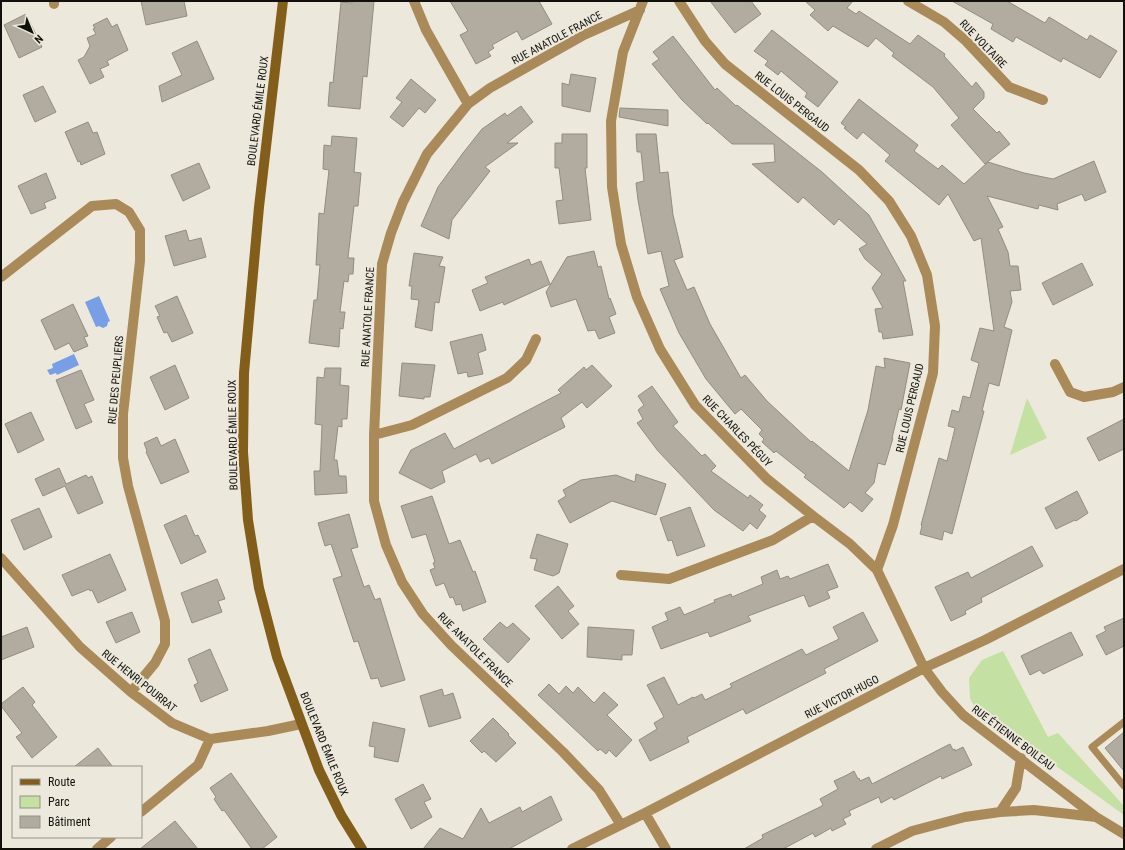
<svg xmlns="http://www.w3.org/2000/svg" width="1125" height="850" font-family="'Roboto Condensed',sans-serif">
	<rect width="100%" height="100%" fill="#ece9dc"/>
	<path fill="#c4e0a2" d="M1027,398L1047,438L1010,455Z
		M1003,651L1048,737L1058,733L1124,806V815L1013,735L974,706L970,698L969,678L982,660Z"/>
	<path fill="#789fe6" d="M99,296L110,321L108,322L107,326L103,328L99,326L96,327L85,302Z
		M74,354L79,365L57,375L56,373L50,375L47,370L53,368L52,364Z"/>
	<path fill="#b2aba0" stroke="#938c81" d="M141,1H184L187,16L146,25Z
		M352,1H374L367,77L363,76L360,109L328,106L330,82L333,83L341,2L352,3Z
		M450,1H539L552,24L522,40L517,31L492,45L494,48L488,52L491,56L476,64L460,35L468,31Z
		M710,1H751L761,14L735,33Z
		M805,1H853L847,8L856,14L859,11L910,44L918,35L945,54L944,56L972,87L976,82L984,92V98L973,109L997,133L999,131L1010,144L985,164L951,125L959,118L933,87L892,56L894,53L876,38L868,47L833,26L828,31L810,15L815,10Z
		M952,1H1007L1045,23L1049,17L1087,40L1090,35L1117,51L1100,78L1063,58L1061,62L1016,37L1013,42L991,29L993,24Z
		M26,14L42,47L19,58L4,25Z
		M107,18L112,27L117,24L128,50L107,61L109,65L100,69L104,77L90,84L78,60L84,57L90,46L87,38L96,34L93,29L95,28L93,25Z
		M772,30L838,82L818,107L805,97L807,93L781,71L778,75L765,65L768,61L754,51Z
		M673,36L715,90L717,88L736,106L737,105L822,172L869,215L906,281H903L913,335L883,339L882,332H879L875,309L883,308L872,288L882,274L865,259L859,249L867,244L839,219L834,225L803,197L798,203L752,164L775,162L774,144H732L708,123L707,124L682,100L652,64L659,59L653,52Z
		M197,41L214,79L162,102L159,86L182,75L172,53Z
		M571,74L596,78L590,112L562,106V83L569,85Z
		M411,79L436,100L425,113L419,108L403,127L390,117L402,102L396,98Z
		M43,86L56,112L35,122L23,95Z
		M859,99L918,145L914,151L938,169L942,165L964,184L988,162L1024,173L1053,179L1094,161L1106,192L1085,201L1082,194L1057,204L1058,210L1039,205L1038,209L987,196L1003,227L998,229L1008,252L1010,266H1018L1021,290L1010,291L1012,302L1004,327L1012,330L999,386L989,383L982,411H984L952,534L944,531L942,540L920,534L922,526L921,525L939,458L947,461L955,428L948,426L952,410L959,412L963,396L970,398L979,363L971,360L980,328L994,331L981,238L974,241L948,194L939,205L885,161L890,155L863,132L857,139L844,128L846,127L841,123Z
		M521,106L533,122L507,143H518L485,167L490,171L452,220L449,239L421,226L438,187L463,153L482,129L505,113L507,116Z
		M620,108L668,110V126L619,117Z
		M88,122L93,133L97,132L105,154L81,165L80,161L78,162L65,132Z
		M562,134H587V168H585L591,220L559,224L556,201L563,200L559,168H555V143H562Z
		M636,134H656L660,173L668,172L673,215L683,257L674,260L687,290L694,287L710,324L741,378L745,375L767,401L811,442L812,441L849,471L868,410L876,366L885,368L884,358L910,363L901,410L899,409L892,438H893L885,465L878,463L874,483L865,493L873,499L862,512L850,502L844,508L804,477L806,475L776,451L774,453L762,442L764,439L759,434L762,430L741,409L735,414L706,379L679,333L660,289L669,286L661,251L648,254L638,200L636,183L644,181L641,152H637Z
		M332,136L357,138L354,172L361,173L358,206H354L348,258H354L353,274H349L348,282L344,281L340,312H345L343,329L340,328L339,347L309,343L314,300H317L320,265H316L319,213L324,214L329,170L323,169L324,145L331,146Z
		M199,163L210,188L183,201L171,175Z
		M46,173L56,198L44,203L46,208L31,214L18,186Z
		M186,230L189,241L201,238L206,257L174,266L165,236Z
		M594,251L598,267L601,266L609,299L610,298L616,314L609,317L615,333L599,339L595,330L588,331L576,299L551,307L546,292L567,257Z
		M414,253L443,257L439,266L445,267L439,303L435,302L432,331L415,327L419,300L411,299L412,286H409Z
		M529,259L531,265L541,261L550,284L504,305L503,302L480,311L472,290L488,283L485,277Z
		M1082,263L1093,285L1053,305L1042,283Z
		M177,296L193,333L172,342L167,332L164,333L157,317L160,316L155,306Z
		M73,304L88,336L84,337L88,346L74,352L69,343L55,350L41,320Z
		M482,334L486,350L478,353L483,374L468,377L467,372L458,374L450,342Z
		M402,363L435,365L430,397H424V399L399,396Z
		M175,365L189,398L165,410L150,377Z
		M592,365L612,386L587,408L582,402L561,418L565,427L492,464L489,458L480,462L476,454L442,471L445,482L431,489L399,473L411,450L445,433L454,449L561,393L558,390L584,367L586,370Z
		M325,368H341L340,385L349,386L347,419H342V427L338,426L334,460H337L339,476H346L347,493L315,495L314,471H320L322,425L315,424L317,377L324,378Z
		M81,370L94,400L84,404L92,422L76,429L56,380Z
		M652,386L678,422L673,426L702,456L705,454L716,466L711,471L748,498L750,495L763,505L759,510L766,516L757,529L750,523L743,531L714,510L658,451L637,423L643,419L638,410L644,405L638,396Z
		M31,412L44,440L18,453L5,424Z
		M1124,419V449L1099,461L1087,438Z
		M157,437L161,446L175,439L189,472L161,484L146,452L147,451L144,443Z
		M59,468L66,484L86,475L88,478L92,476L103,503L78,514L65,486L43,496L35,479Z
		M636,474L666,484L656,515L612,501L570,523L558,501L566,496L563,490L581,480L616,475L635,482Z
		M1077,491L1088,513L1076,521L1075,520L1056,529L1045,508Z
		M432,496L449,544L460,540L473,572L475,571L486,602L463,611L461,604L456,605L453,597L450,598L444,583L436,586L430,570L435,568L433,563L435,562L426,534L412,538L401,506Z
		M690,507L705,546L677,556L672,540L668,541L660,518Z
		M39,508L52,537L24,550L11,520Z
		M349,514L358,547L351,549L364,587L369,585L375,600L380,598L405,680L381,687L378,678L371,679L358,641L354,642L333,579L342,576L331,544L325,546L318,523Z
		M186,515L195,536L198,535L206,552L181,564L164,525Z
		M537,534L568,544L559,573L553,576L534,570L537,559L530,558Z
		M1032,546L1043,566L981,598L982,602L965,611L966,614L951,621L935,587L968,572L971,578Z
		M110,554L126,590L98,603L92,590L90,591L89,589L72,596L62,575Z
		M828,564L838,587L827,591L830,598L809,607L804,595L748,616L751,621L710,637L708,632L661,649L652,627L668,620L665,613L680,607L684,615L715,602L714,600L731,594L732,597L763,584L761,577L777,570L780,579L788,576L790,579Z
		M217,579L225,599L218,601L222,612L192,623L181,593Z
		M558,586L574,606L568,611L579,624L562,639L535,606Z
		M132,612L140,632L116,643L106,622Z
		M863,612L878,641L824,669L826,673L746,714L743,709L687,737L689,742L650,761L639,740L657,729L654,723L664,717L647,685L664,677L678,705L693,697L694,698L702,694L705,700L732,687L730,684L802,649L806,655L839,639L833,627Z
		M1124,618V646L1106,655L1096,636L1106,631L1104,627Z
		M500,622L507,628L513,623L530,639L508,663L483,639Z
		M27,627L34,647L1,660V637Z
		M588,627L634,630L632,655H622V660L587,657Z
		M1071,632L1083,655L1043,674L1040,670L1030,675L1021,656Z
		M210,649L228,690L201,702L194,685L198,683L188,659Z
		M549,684L559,694L566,686L573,693L578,687L594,703L604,692L618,705L607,715L632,740L616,757L609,750L606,754L600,749L598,751L538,695Z
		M23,687L35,702L32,705L57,737L32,758L16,737L22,733L1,706V704Z
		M442,689L444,696L453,693L461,718L429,727L420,696Z
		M493,718L509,734L508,735L516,743L496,762L484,751L482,753L470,741Z
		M373,722L405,729L398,762L374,757L375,747L369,746Z
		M1124,732V771L1105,748Z
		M950,744L953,750L955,749V751L963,747L972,765L942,779L941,776L894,800L892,797L881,803L879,797L849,811L851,815L843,819L846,824L832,831L831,828L815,837L813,833L783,849H744L763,838L762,835L820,807L823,805L820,799L838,789L834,781L847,775L854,771L858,779L859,778L860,781L869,777L872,784Z
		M98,748L113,767H74Z
		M231,773L277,837L262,849H252L224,810L222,811L214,799L216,797L210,788Z
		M423,784L431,799L424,802L432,817L411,829L395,799Z
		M551,796L562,820L509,849H423L440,828L463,839L481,808L489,823L520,807L522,812Z
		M175,821L198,849H140Z"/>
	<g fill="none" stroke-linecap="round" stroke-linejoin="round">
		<path stroke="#aa8a58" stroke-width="7" d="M1124,722L1092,747L1124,786"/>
		<path stroke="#aa8a58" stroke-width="10" d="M54,1V4
			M414,1L426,30L468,104
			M643,1L623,52L611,121L612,187L621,244L637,297L660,349L695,405L767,479L813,516L850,544L877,570
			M679,1L705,41L725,64L859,170L889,201L911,236L927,275L935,326L933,373L893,525L877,570L924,668L942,692L963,715L1096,817L1124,834
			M908,1L944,22L966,41L1009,87L1043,100
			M1,277L92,206L116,204L129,212L140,230V261L123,414V458L128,486L165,621V644L155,663L131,692
			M1055,364L1070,392L1084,397L1113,392L1124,387
			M374,435L412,425L507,378L526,360L536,339
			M1,558L80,647L131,692L172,723L210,739L268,731L301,724
			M621,575L669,579L773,540L813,516
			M141,812L198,765L210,739
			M1000,812L1016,788L1021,758
			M645,813L666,849
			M621,825L599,790L563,752L451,645L423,614L402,582L386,545L374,501V435L382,264L391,233L403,202L427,154L468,104L490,88L584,35L640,10
			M97,849L111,837
			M572,849L645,813L924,668L985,640L1124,569
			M876,849L912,831L965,817L1000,812L1034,810L1096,817"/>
		<path stroke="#835e1a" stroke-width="10" d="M283,1L259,207L244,373L243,452L248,520L259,588L277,657L319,770L341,815L362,849"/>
	</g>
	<g text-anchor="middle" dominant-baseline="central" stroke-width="4" stroke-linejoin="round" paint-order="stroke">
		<g font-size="11" fill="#11100b" stroke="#ece9dc">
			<text transform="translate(557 38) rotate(-28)">RUE ANATOLE FRANCE</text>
			<text transform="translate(983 44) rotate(46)">RUE VOLTAIRE</text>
			<text transform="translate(792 102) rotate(38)">RUE LOUIS PERGAUD</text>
			<text transform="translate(258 111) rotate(-83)">BOULEVARD ÉMILE ROUX</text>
			<text transform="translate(368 317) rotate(-87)">RUE ANATOLE FRANCE</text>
			<text transform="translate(116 380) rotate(-85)">RUE DES PEUPLIERS</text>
			<text transform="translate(910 408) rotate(-77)">RUE LOUIS PERGAUD</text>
			<text transform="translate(737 431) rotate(46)">RUE CHARLES PÉGUY</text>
			<text transform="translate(233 435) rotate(-91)">BOULEVARD ÉMILE ROUX</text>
			<text transform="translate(475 650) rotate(45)">RUE ANATOLE FRANCE</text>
			<text transform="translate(139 681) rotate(39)">RUE HENRI POURRAT</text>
			<text transform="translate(842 697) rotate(-27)">RUE VICTOR HUGO</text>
			<text transform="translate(1013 738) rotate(37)">RUE ÉTIENNE BOILEAU</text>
			<text transform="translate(324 744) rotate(68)">BOULEVARD ÉMILE ROUX</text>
		</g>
	</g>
	<rect width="1125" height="850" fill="none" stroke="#11100b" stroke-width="4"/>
	<rect x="12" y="766" width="130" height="72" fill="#ece9dc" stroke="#949288"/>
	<rect x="20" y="779" width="20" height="6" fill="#835e1a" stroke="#949288"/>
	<text x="48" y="786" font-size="12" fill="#11100b">Route</text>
	<rect x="20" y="796" width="20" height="12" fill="#c4e0a2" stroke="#949288"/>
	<text x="48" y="806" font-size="12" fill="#11100b">Parc</text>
	<rect x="20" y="816" width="20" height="12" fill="#b2aba0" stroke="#949288"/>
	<text x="48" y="826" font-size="12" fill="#11100b">Bâtiment</text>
	<g transform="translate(32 32) rotate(136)" stroke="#ece9dc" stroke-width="3" paint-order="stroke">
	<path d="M0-3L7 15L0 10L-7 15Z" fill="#11100b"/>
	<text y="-6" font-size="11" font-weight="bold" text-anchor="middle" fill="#11100b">N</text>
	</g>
</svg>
